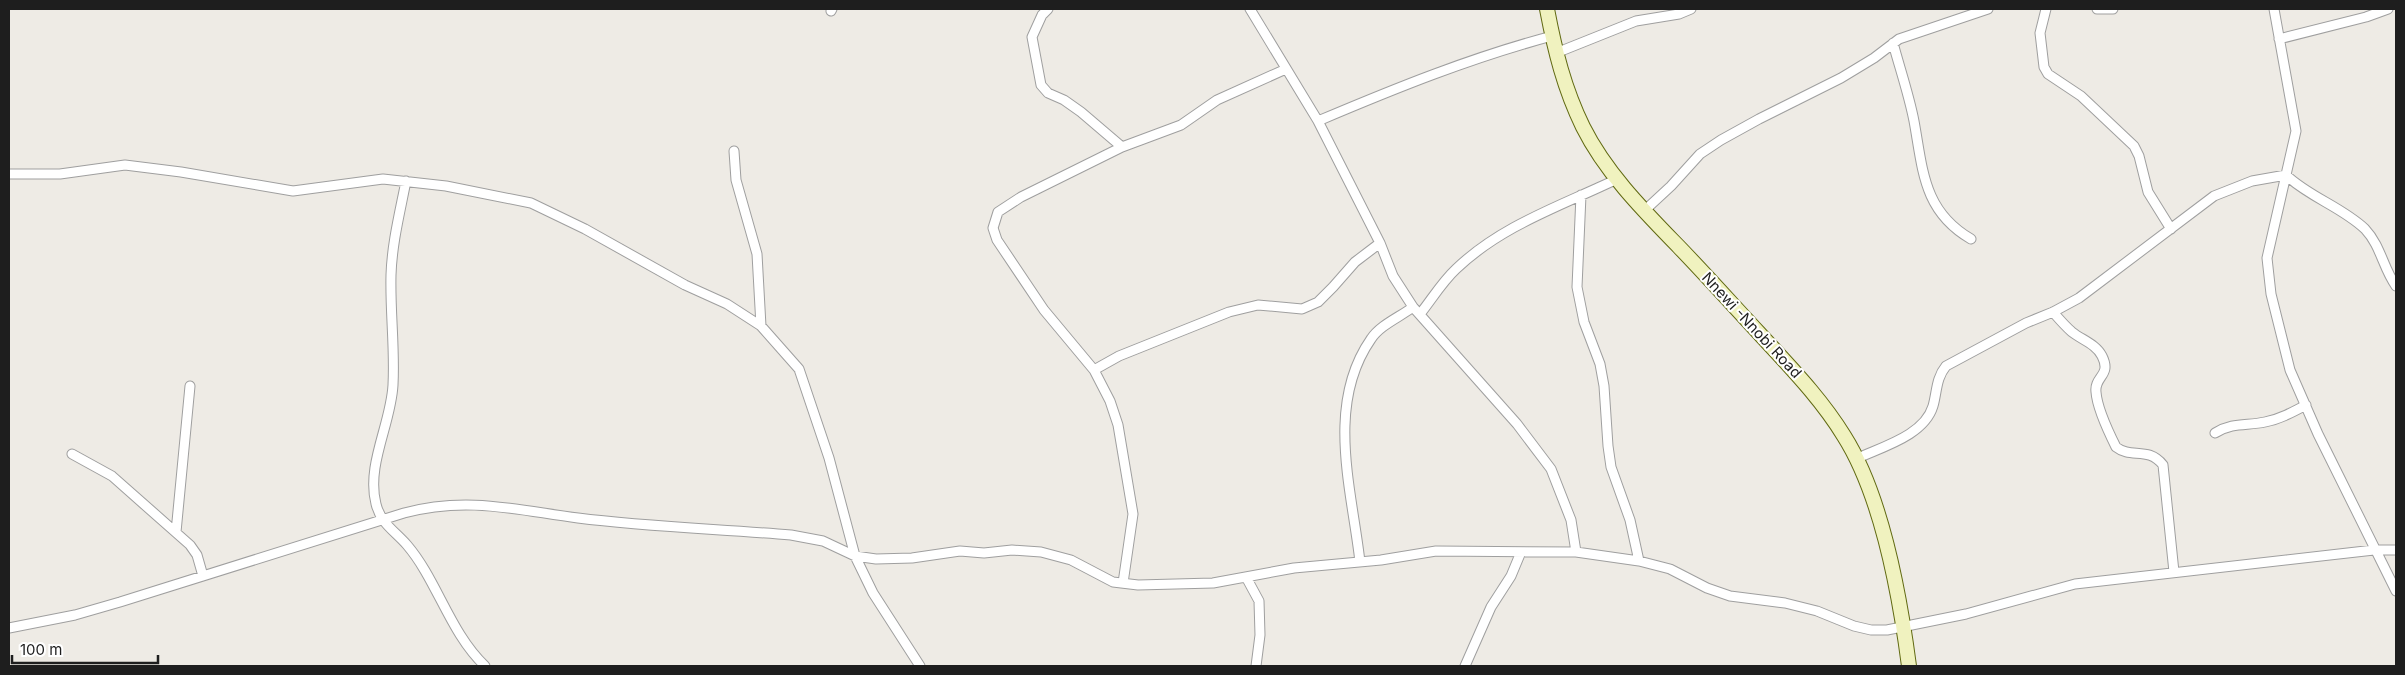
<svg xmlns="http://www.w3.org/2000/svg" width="2405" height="675" font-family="Inter,sans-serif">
	<rect width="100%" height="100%" fill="#eeebe5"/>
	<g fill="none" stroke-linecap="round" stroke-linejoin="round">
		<defs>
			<path id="minor" d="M1048,9L1042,15L1032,37L1041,85L1048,93L1064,100L1081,112L1122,147
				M1250,9L1318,121L1380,243L1393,276L1413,307L1517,424L1551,469L1571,520L1576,552
				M2046,9L2040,33L2044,67L2048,74L2081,96L2134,146L2139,156L2148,192L2171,229
				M2097,9H2113
				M2274,9L2296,131L2267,258L2271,294L2290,370L2318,434L2396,591
				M831,11L832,9
				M2279,39L2366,17L2388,9
				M1893,43C1900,69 1909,95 1914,121C1923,170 1923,211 1971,239
				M1556,53L1636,21L1679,14L1691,9
				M1318,121C1396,88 1470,58 1552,36
				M734,151L736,180L757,254L761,326
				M9,174H60L125,165L181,172L293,191L383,179L446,186L531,203L585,229L685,285L727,304L761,326L799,369L829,458L855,556L873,593L920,666
				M406,181C400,212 392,243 391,275C390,312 395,348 393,385C391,424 366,465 376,504C381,524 395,531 407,545C437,580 450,633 485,666
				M1581,195L1577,287L1584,322L1600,364L1604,386L1608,446L1611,467L1630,520L1639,561
				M1644,211L1671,186L1700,154L1721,140L1759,119L1841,78L1874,58L1899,39L1988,9
				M2053,312C2059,319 2065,326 2072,332C2082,340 2096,344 2102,356C2112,376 2094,376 2096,392C2097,407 2109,433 2116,447C2131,459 2148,446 2163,465L2174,572
				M1420,314C1432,299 1442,282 1456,269C1502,225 1561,206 1617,179
				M1094,370L1119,356L1229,312L1258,305L1302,309L1318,302L1333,287L1355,262L1380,243
				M2215,433C2233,422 2247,426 2265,422C2280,419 2293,412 2306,405
				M72,454L112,476L190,545L197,555L203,576
				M1856,459C1881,447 1924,436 1933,406C1937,392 1936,378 1946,366L2026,323L2053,312L2079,298L2214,196L2252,181L2286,175C2309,197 2342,207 2365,229C2381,246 2383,268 2396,286
				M176,532L190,386
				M1360,562C1352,490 1325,405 1371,339C1380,325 1400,317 1413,307
				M1246,577L1259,601L1260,635L1256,666
				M1123,583L1133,514L1118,425L1110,401L1094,370L1044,310L997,240L993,228L998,212L1021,197L1122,147L1181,125L1217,100L1286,69
				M9,628L75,615L120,602L404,513C467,496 516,510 578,518C649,527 721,529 791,535L823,541L855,556L876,559L912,558L960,551L984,553L1012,550L1041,552L1071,560L1113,582L1138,585L1213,583L1294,568L1381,560L1436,551L1576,552L1639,561L1670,569L1707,588L1730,596L1785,603L1817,611L1854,626L1871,630H1887L1966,614L2075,584L2374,550H2396
				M1465,666L1491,607L1511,576L1521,552"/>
			<path id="secondary" d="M1547,9C1555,51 1564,88 1583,127C1606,173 1644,211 1679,247C1706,275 1732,304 1758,332C1789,366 1820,397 1844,436C1882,496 1900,597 1909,666"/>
		</defs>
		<use href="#minor" stroke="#9f9f9f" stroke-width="11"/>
		<use href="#secondary" stroke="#606911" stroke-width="16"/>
		<use href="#minor" stroke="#fff" stroke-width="9"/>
		<use href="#secondary" stroke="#f0f2bf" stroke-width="14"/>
	</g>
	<g text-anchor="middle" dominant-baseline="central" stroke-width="4" stroke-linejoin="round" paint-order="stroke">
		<g font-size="15" fill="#1e1e1e" stroke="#fff">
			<text transform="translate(1752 325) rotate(47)">Nnewi -Nnobi Road</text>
		</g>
	</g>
	<rect width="2405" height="675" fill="none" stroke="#1e1e1e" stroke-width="20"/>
	<path d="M12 655v8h146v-8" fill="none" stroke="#1e1e1e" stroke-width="2.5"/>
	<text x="20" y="655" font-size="15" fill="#1e1e1e" stroke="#ffffff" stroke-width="4" paint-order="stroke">100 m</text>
</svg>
